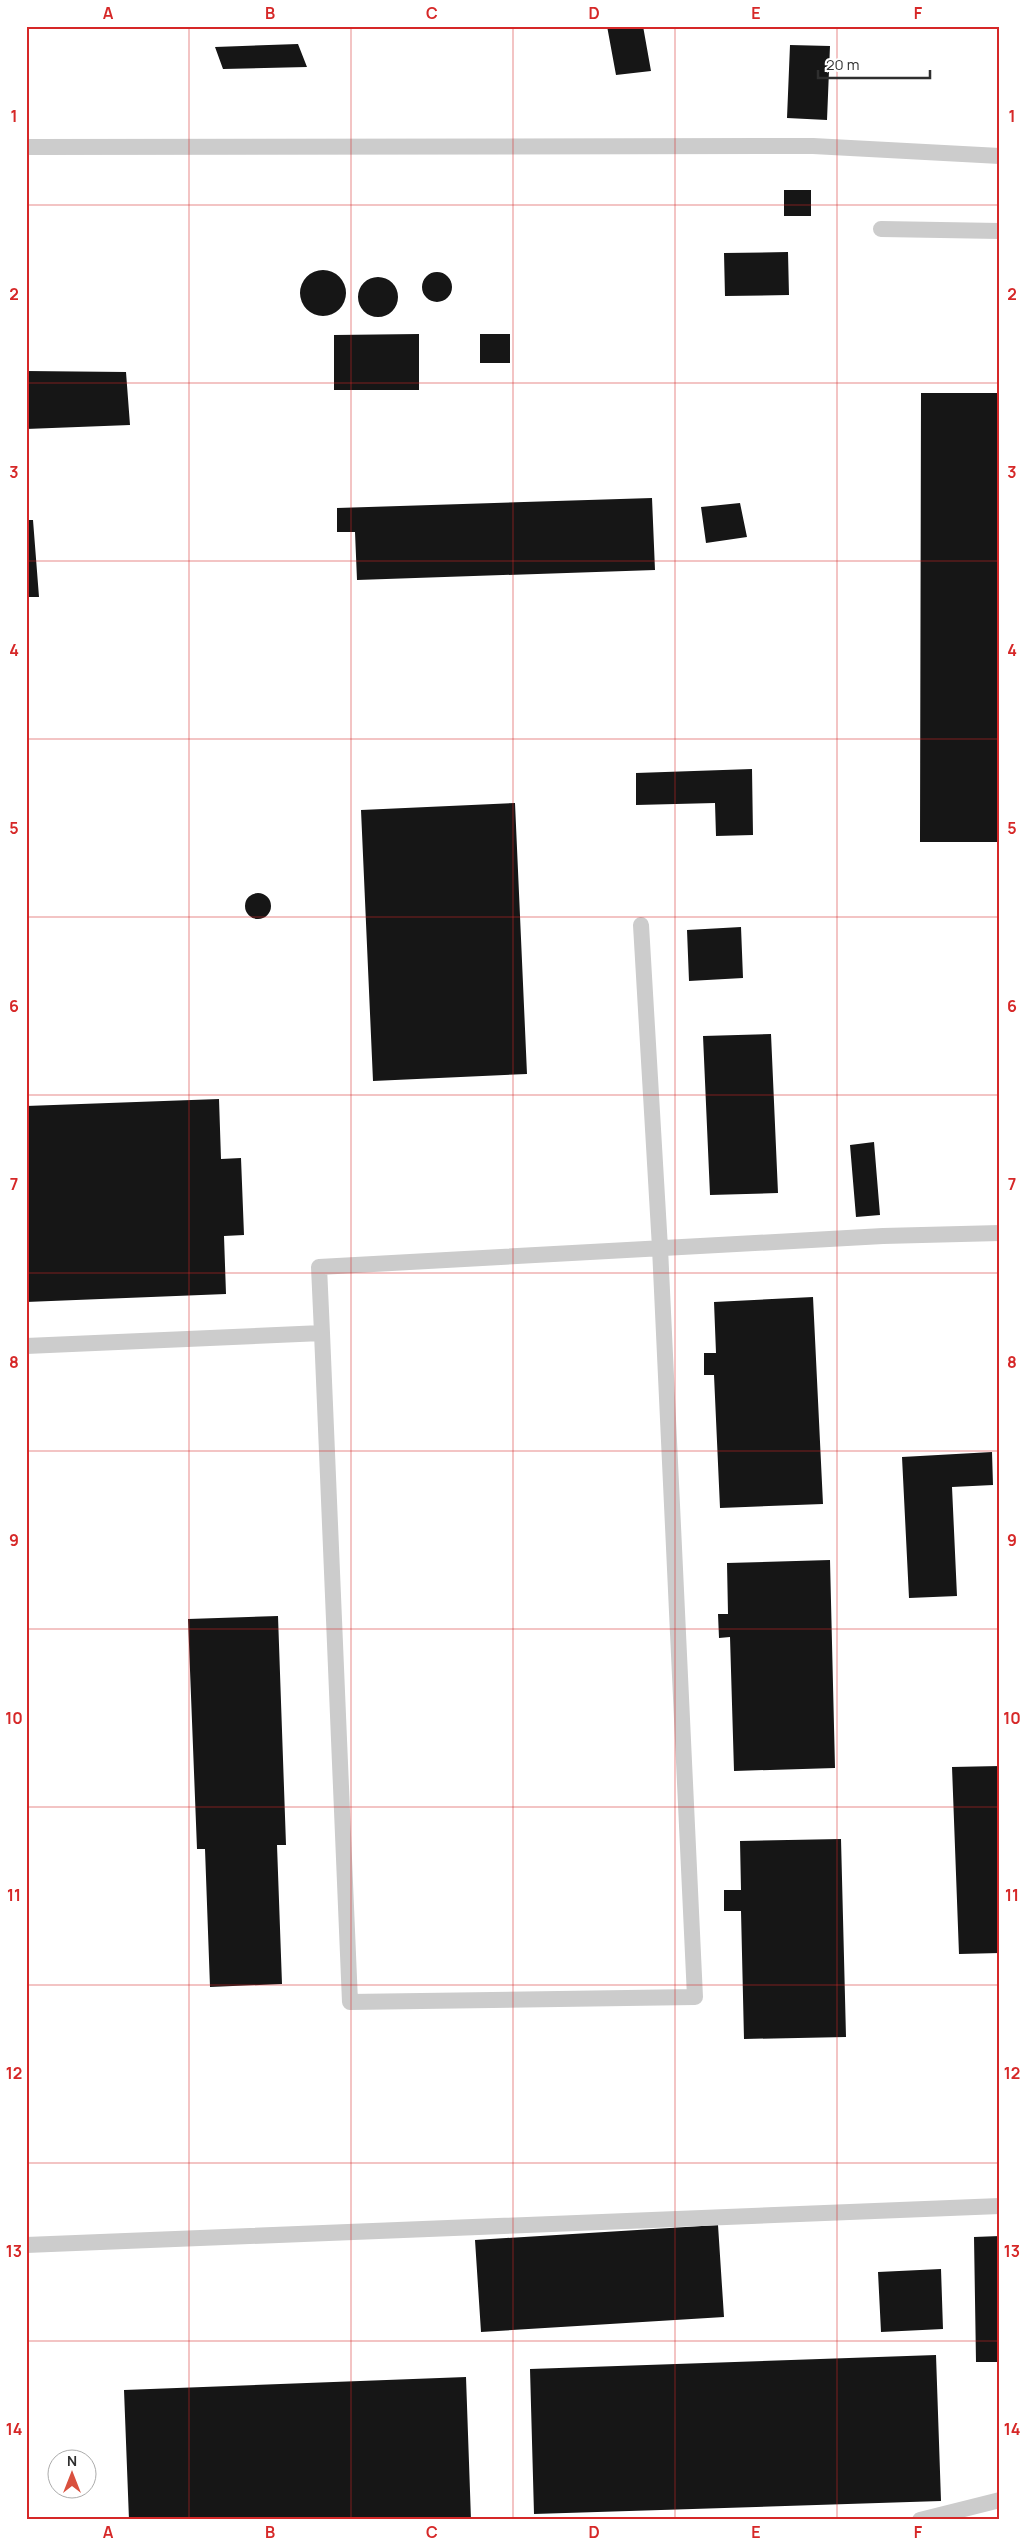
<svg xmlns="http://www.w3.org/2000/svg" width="1026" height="2546" font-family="Manrope,sans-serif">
	<rect width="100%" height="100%" fill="#fff"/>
	<path fill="#161616" d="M607,26H643L651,71L616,75Z
		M298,44L307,67L223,69L215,47Z
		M790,45L830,46L827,120L787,118Z
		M784,190H811V216H784Z
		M788,252L789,295L725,296L724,253Z
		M300 293a23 23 0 1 1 46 0a23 23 0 1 1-46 0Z
		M422 287a15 15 0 1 1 30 0a15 15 0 1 1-30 0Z
		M358 297a20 20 0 1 1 40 0a20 20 0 1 1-40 0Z
		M419,334V390H334V335Z
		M480,334H510V363H480Z
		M26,371L126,372L130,425L26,429Z
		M921,393H1000V842H920Z
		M652,498L655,570L357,580L355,532H337V508Z
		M740,503L747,537L706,543L701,507Z
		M26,520H33L39,597H26Z
		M752,769L753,835L716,836L715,803L636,805V773Z
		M515,803L527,1074L373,1081L361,810Z
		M245 906a13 13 0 1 1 26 0a13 13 0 1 1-26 0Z
		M741,927L743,978L689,981L687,930Z
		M771,1034L778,1193L710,1195L703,1036Z
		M219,1099L221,1159L241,1158L244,1235L224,1236L226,1294L26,1302V1106Z
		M874,1142L880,1215L856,1217L850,1145Z
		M813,1297L823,1504L720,1508L714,1375H704V1353H716L714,1302Z
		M992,1452L993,1485L952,1487L957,1596L909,1598L902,1457Z
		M830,1560L835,1768L734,1771L730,1637L719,1638L718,1614H728L727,1563Z
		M278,1616L286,1845H277L282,1984L210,1987L205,1849H197L188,1619Z
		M1000,1766V1953L959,1954L952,1767Z
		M841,1839L846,2037L744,2039L741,1911H724V1890H741L740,1841Z
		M718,2225L724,2317L481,2332L475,2240Z
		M1000,2236V2362H976L974,2237Z
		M941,2269L943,2329L881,2332L878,2272Z
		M936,2355L941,2501L534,2514L530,2369Z
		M466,2377L471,2520H129L124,2390Z"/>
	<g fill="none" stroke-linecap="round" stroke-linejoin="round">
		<path stroke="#ccc" stroke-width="16" d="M26,147L813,146L1000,156
			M881,229L1000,231
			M322,1333L350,2002L695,1997L660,1248L641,925
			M26,1346L322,1333L319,1267L883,1236L1000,1233
			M26,2245L1000,2206
			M920,2520L1000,2500"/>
	</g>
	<path fill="none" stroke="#d62828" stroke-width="1" stroke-opacity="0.55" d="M189,26V2520M351,26V2520M513,26V2520M675,26V2520M837,26V2520M26,205H1000M26,383H1000M26,561H1000M26,739H1000M26,917H1000M26,1095H1000M26,1273H1000M26,1451H1000M26,1629H1000M26,1807H1000M26,1985H1000M26,2163H1000M26,2341H1000"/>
	<rect width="1026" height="2546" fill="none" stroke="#ffffff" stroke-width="55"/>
	<g transform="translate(72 2474)"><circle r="24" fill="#ffffff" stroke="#acacac"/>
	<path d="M0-4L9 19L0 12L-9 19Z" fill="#d9503e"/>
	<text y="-8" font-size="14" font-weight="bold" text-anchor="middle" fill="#2f2f2f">N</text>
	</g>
	<path d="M818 70v8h112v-8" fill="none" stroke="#2f2f2f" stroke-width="2.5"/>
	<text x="826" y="70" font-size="15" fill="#2f2f2f" stroke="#ffffff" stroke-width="4" paint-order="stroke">20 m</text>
	<rect x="28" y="28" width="970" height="2490" fill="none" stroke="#d62828" stroke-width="2"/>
	<g font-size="16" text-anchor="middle" font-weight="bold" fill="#d62828">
		<text x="108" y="19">A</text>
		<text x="270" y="19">B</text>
		<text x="432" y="19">C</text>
		<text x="594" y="19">D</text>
		<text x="756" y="19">E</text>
		<text x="918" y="19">F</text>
		<text x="14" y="122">1</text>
		<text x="1012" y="122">1</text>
		<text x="14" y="300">2</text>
		<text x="1012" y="300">2</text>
		<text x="14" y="478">3</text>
		<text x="1012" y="478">3</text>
		<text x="14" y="656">4</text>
		<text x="1012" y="656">4</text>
		<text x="14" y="834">5</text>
		<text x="1012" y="834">5</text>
		<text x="14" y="1012">6</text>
		<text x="1012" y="1012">6</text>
		<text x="14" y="1190">7</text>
		<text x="1012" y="1190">7</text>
		<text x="14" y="1368">8</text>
		<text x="1012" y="1368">8</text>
		<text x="14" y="1546">9</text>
		<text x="1012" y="1546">9</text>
		<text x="14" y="1724">10</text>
		<text x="1012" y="1724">10</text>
		<text x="14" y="1901">11</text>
		<text x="1012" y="1901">11</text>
		<text x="14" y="2079">12</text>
		<text x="1012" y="2079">12</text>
		<text x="14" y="2257">13</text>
		<text x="1012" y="2257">13</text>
		<text x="14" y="2435">14</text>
		<text x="1012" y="2435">14</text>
		<text x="108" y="2538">A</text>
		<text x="270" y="2538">B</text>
		<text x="432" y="2538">C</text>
		<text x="594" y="2538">D</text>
		<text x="756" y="2538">E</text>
		<text x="918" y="2538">F</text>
	</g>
</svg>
